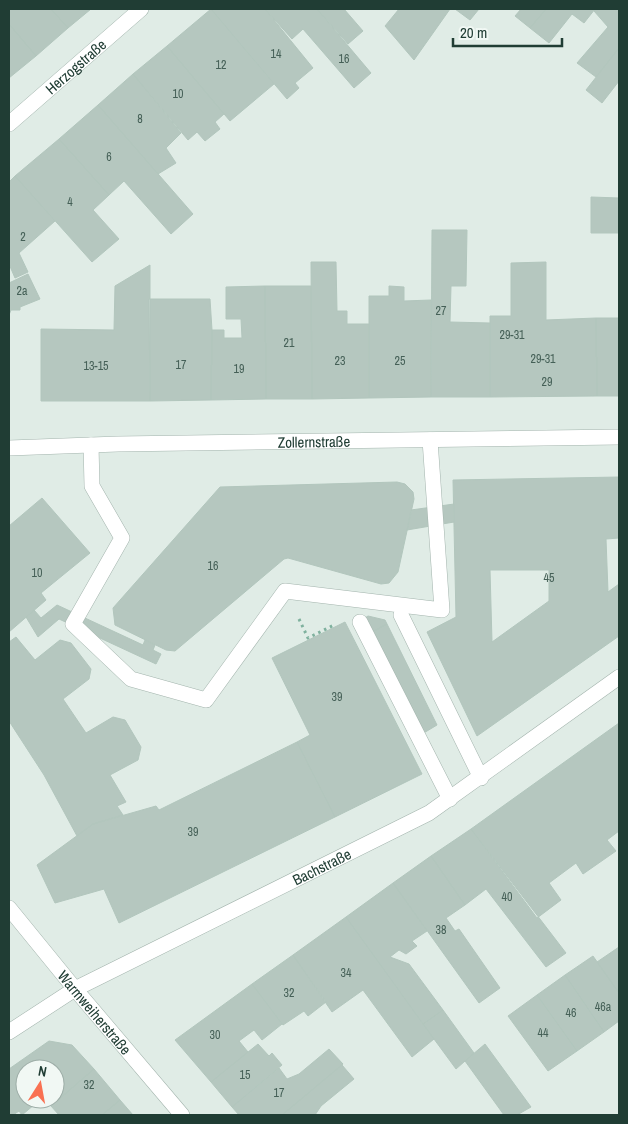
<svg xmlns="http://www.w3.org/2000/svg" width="628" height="1124" font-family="'Archivo Narrow',sans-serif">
	<rect width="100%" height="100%" fill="#e0ece6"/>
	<path fill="#b5c7bf" stroke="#b2c6bd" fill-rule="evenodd" d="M9,9H51L68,28L36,56L9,24Z
		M51,9H91L68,28Z
		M211,9H265L313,68L295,83L299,88L287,99Z
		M211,9L274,84L230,121L167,46Z
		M265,9H317L371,73L354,88L303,29L292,39Z
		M317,9H344L363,31L348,44Z
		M399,9H450L414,60L385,26Z
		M455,9H479L470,20Z
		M521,9H546L530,28L515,16Z
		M546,9H595L584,23L572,14L549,43L530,28Z
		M595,9H619V48L596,77L577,63L608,27L594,11Z
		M9,24L36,56L9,78Z
		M167,46L224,114L215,122L220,129L205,141L197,132L188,140L133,74Z
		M619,48V81L602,103L586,90Z
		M133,74L181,133L166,148L176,163L158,174L98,105Z
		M98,105L193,214L171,234L124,181L109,195L59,139Z
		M59,139L109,195L93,210L119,239L92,262L15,176Z
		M15,176L55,221L19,253L28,272L15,278L9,264V182Z
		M591,197L619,198V233H591Z
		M432,230H467L466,286H451L450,322L490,323V397H431Z
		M311,262H336L337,311H347V324H369V398L312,399Z
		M546,262V320L596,318L597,396L490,397V316H511V263Z
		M150,265V401H41V329L114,330L115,286Z
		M28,274L40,299L20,307V310H11L9,315V283Z
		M265,286H311L312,399H266Z
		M265,286L266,399L211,400L212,330H224V338H242L241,319H226V287Z
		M389,286L404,287V301L431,300V397L369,398V296H389Z
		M149,299H210L212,330L211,400L150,401Z
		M596,318H619V396H597Z
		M619,477V538L606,539L608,592L619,584V636L477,736L427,632L456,617L453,480ZM490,570H549V601L492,642Z
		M397,482L405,484L413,492L414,499L398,572L389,583L381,584L288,558L284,559L175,651L166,650L115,625L113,608L220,487Z
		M42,498L90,553L41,593L46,600L9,632V526Z
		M454,504V522L407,530L411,510Z
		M57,605L143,645L145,640L155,645L153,650L161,654L156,664L59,619L38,637L26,617L34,610L41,618Z
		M368,616L385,620L387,624L372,632L365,618Z
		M345,622L422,774L335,817L297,742L310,735L272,658Z
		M387,624L437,725L422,734L372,632Z
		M16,637L35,660L60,640L71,643L91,669L89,679L63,699L86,733L113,717L125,720L141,747L138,760L110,775L126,802L117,806L123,815L93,824L77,836L44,775L9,721V642Z
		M619,723V831L607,840L616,851L583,874L576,863L549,883L561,900L537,918L471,829Z
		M297,742L335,817L119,923L104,889L55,903L37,865L93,824L156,806L159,810Z
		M471,829L566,953L546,967L486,889L465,905L431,856Z
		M431,856L465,905L446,918L455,931L459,929L500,988L479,1003L393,883Z
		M393,883L427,931L412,941L417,946L406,954L399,950L390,957L409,964L443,1010L423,1024L346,917Z
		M346,917L434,1039L412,1057L363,990L332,1012L293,955Z
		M619,947V993L597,962Z
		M293,955L326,1002L308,1016L304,1011L283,1025L252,984Z
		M593,956L619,993V1021L604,1032L565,975Z
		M565,975L604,1032L577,1051L537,995Z
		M252,984L282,1024L262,1040L254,1030L239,1041L248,1052L211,1082L175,1040Z
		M537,995L577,1051L548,1071L508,1016Z
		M443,1010L474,1053L456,1069L423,1024Z
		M49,1041L72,1045L94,1069L51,1106L45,1099H55V1069H25V1099H41L22,1115L19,1111L13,1115H9V1069Z
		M258,1044L269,1056L272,1053L282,1065L232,1107L211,1082Z
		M485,1044L531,1107L517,1115H504L465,1061Z
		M329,1049L343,1064L282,1115H239L232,1107L279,1068L287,1079L299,1074Z
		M342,1065L354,1079L321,1106L315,1115H282Z
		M94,1069L120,1100L102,1115H59L51,1106Z
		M120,1100L133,1115H102Z"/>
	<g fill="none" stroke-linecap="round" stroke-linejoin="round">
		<defs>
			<g id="minor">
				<path id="s1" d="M9,124L141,9"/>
				<path d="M91,445L92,486L122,538L73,624L131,679L206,700L285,591L442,610L430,440"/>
				<path id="s2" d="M9,448L118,444L619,437"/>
				<path d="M401,615L481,778"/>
				<path d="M360,622L450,799"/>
				<path id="s3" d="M9,908L75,989L182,1115"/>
				<path id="s4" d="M9,1032L75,989L429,813L619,677"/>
			</g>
		</defs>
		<use href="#minor" stroke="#a3b4ad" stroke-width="16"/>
		<path stroke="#7fb19e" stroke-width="3" stroke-dasharray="2.5 4" stroke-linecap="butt" d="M299,619L308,638L334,625"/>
		<use href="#minor" stroke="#fff" stroke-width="15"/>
	</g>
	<g text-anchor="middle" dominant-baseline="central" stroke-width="4.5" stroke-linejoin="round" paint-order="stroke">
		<g font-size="12" fill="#456057">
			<text x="276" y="54">14</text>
			<text x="344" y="59">16</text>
			<text x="221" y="65">12</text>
			<text x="178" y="94">10</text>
			<text x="140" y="119">8</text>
			<text x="109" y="157">6</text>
			<text x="70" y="202">4</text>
			<text x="23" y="237">2</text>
			<text x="22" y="291">2a</text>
			<text x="441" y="311">27</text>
			<text x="512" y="335">29-31</text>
			<text x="289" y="343">21</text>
			<text x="543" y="359">29-31</text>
			<text x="340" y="361">23</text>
			<text x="400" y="361">25</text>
			<text x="181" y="365">17</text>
			<text x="96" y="366">13-15</text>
			<text x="239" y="369">19</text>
			<text x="547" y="382">29</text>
			<text x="213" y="566">16</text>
			<text x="37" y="573">10</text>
			<text x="549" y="578">45</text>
			<text x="337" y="697">39</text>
			<text x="193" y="832">39</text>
			<text x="507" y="897">40</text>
			<text x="441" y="930">38</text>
			<text x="346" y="973">34</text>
			<text x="289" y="993">32</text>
			<text x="603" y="1007">46a</text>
			<text x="571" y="1013">46</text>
			<text x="543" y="1033">44</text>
			<text x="215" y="1035">30</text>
			<text x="245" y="1075">15</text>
			<text x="89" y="1085">32</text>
			<text x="279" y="1093">17</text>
		</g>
		<g font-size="15" fill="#203d34" stroke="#f1f8f4">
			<text stroke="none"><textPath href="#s1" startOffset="88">Herzogstraße</textPath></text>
			<text stroke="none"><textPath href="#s2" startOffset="305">Zollernstraße</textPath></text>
			<text stroke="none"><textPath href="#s4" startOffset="354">Bachstraße</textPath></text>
			<text stroke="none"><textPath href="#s3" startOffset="135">Warmweiherstraße</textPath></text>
		</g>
	</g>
	<rect width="628" height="1124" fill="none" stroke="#203d34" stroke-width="20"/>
	<g transform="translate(40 1084) rotate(11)"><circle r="24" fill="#f1f8f4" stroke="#9dada7"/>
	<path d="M0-4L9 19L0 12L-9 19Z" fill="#f97152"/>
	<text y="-8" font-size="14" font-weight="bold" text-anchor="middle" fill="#203d34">N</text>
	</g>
	<path d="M453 38v8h109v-8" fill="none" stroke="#203d34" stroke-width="2.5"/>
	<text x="460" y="38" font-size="15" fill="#203d34" stroke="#f1f8f4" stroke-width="4" paint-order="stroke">20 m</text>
</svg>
